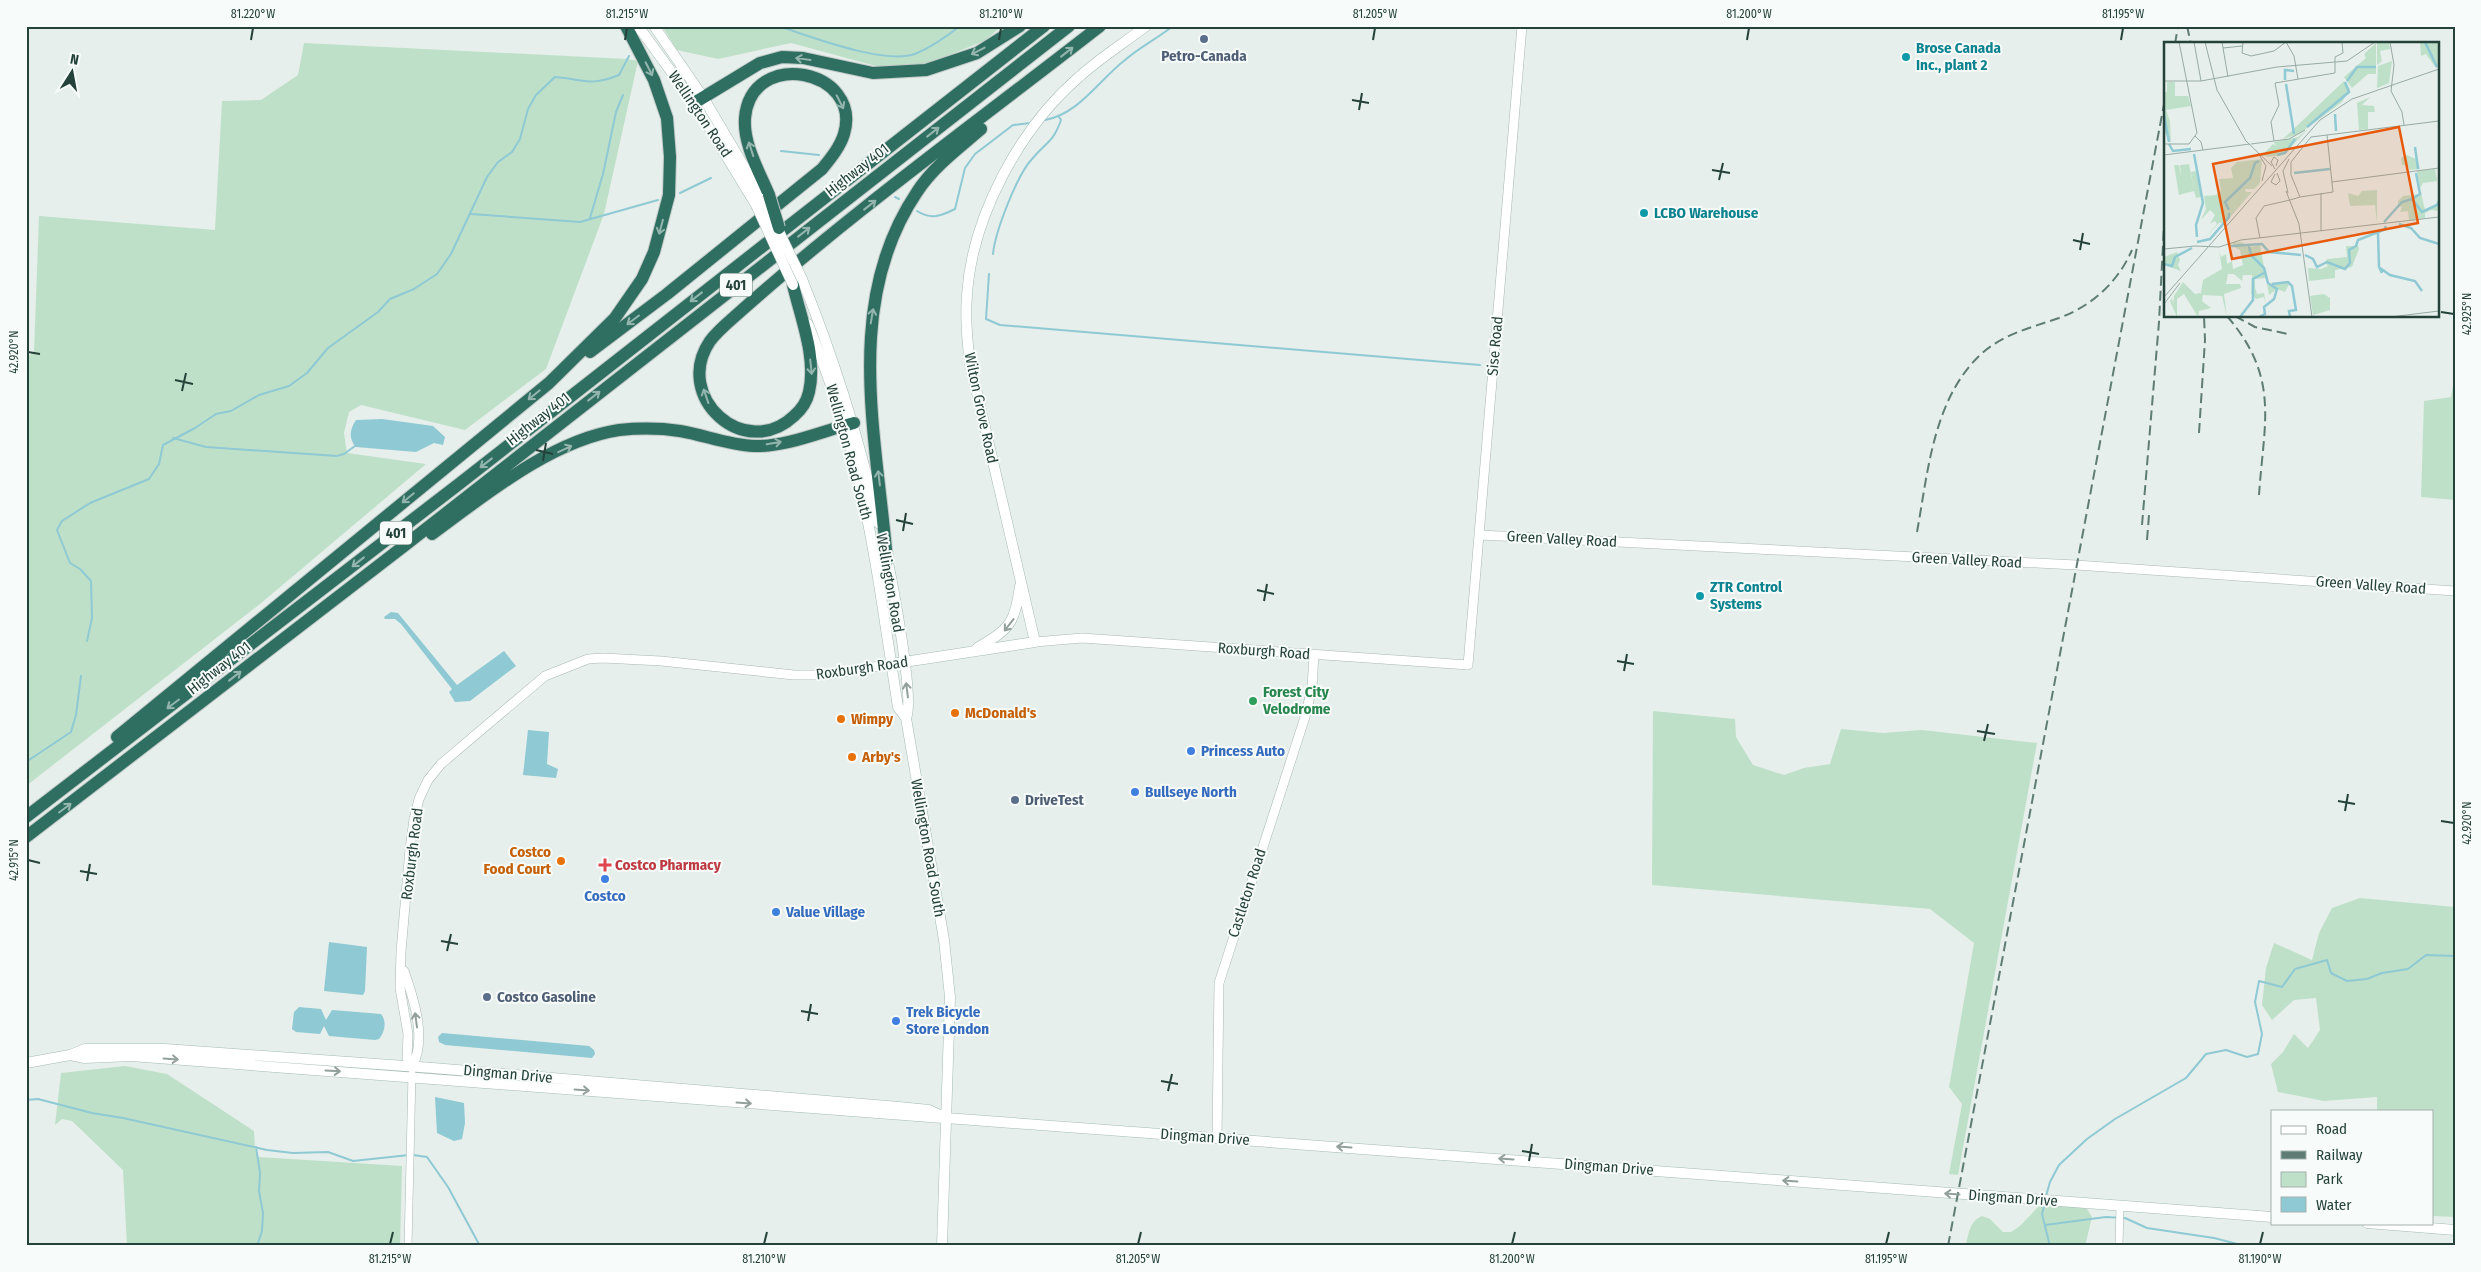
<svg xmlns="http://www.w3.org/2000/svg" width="2481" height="1272" font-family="'Fira Sans Condensed',sans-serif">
	<rect width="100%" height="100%" fill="#e6efeb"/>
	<path fill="#bfe0c8" d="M662,26H1002L984,41L924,65L902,68L876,66L791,43L718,59L677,50Z
		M304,43L627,59L638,61L604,214L546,369L465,430L361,405L349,412L344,433L347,453L426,464L260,604L26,786V358L34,352L39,216L215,230L222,101L261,100L298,75Z
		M2455,374V500L2421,497L2424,401L2451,397Z
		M1653,711L1735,719L1736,737L1753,765L1784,775L1804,768L1830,764L1841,729L1883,733L1922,730L2037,743L1958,1175L1949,1174L1962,1104L1949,1087L1974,943L1930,909L1652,885Z
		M2360,898L2455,907V1217L2432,1216V1111H2377V1097L2324,1101L2278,1092L2271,1064L2283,1052L2294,1034L2308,1048L2320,1030L2316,998L2294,1000L2272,1020L2262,1005L2266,968L2274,943L2312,960L2319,933L2332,908Z
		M125,1066L167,1074L254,1131L255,1148L259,1157L402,1166L400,1246H127L123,1170L72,1121L62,1119L55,1125L61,1073Z
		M2064,1203L2087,1209L2092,1217L2085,1246H1966C1968,1234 1970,1221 1982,1216L1990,1219L2003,1232H2011L2020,1226L2039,1206Z"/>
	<path fill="#8ec9d4" d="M382,419L433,426L445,437L443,445L434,443L416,452L356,447C348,438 350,429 356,420Z
		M391,612L398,613L457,685L504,651L516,666L470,701L455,702L449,692L452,689L401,624L395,619H385L384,617Z
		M528,730L549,732L547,764L558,769L556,778L523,775Z
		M329,942L367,947L365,991L363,995L324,991Z
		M299,1007L321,1009L326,1020L332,1010L381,1014C387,1021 385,1032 379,1039L375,1040L329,1036L324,1026L320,1034L296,1032L292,1029L294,1012Z
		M442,1033L589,1046L594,1050L595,1054L592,1058L445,1045L439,1042L438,1037Z
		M435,1097L464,1103L465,1123L462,1139L454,1141L437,1133Z"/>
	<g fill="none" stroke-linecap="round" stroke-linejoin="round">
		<path stroke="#8ec9d4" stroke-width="2" d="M778,26C810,36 883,65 915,54C932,47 946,37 960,26
			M1045,120C1079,114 1099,80 1125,60C1140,47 1158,38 1173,26
			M781,151L819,155
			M680,193L711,178
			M895,197L899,199
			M917,211C931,220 941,216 955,209L965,168L975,154L1013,125L1030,123
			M471,214L580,222L658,200
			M590,218L603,174L616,112L623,95
			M993,254C995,232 1017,175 1032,159C1046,142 1053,143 1061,120L1059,117
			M989,274L986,319L1000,325L1480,365
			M173,438L206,447L337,456L344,454L355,446
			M87,641L92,618L91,581L80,569L70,563L57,530L62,521L90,503L149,479L159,464L163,445L195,428L216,414L231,411L259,395L289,386L307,373L328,348L378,312L390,299L414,289L437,274L451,254L487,177L498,162L512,152L520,139L528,109L536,95L555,77C584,79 589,87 619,75L629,56
			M26,762L71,732L76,715L81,676
			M26,1100L38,1099L92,1113L123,1118L267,1150L293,1153L328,1152L353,1161L409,1155
			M256,1147L260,1173L259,1191L263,1213L262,1231L257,1246
			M413,1155L427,1157L448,1187L480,1246
			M2046,1196L2050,1182L2059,1165L2087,1139L2115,1119L2186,1078L2206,1054L2226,1050L2247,1057L2258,1054L2262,1034L2255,1002L2259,981L2282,987L2295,969L2327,960L2331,973L2347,981L2367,979L2382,973L2408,969L2426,955L2455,956
			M2045,1203L2042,1214L2050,1246
			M2045,1225L2106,1217L2125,1218L2147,1228L2214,1238L2245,1246"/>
		<defs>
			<path id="minor" d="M408,1246L412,1074
				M2119,1246L2120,1206"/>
			<path id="tertiary" d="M1479,535L2076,565L2455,591
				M1035,642L1082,638L1468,665L1522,26
				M404,971C414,999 427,1039 412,1067
				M412,1067L407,1058L408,1034L400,988L401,951L410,849L414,819L419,799L428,780L441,764L545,676L588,659L603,658L661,661L794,675H826L891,664
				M1217,1138L1219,983L1305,717L1312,688L1314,654"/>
			<path id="secondary" d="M638,26L694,103L756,205
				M654,26L703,97L763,199
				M802,279C835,361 859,437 878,523
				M808,324C826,370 843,416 855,464C875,543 885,626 898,707L906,718L944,940L950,997L942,1246
				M886,554C892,580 915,700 906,718
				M977,648C1011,628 1014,624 1020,586
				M891,664L1035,642L970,363C967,340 965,317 967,295C972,216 1020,128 1079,77C1100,58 1124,43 1146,26
				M70,1055L85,1058L131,1056L943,1118
				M26,1063L70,1055L85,1049H165L433,1068L899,1107L929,1110L946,1118L2272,1217
				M2367,1223L2455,1230"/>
			<path id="motorway" d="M694,103L760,63L782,57L803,58L873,73L926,70L977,53L1020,26
				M793,285C801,319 817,358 809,392C807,401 801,410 794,416C745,462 672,397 710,341C716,333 725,325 733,318C849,214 977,122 1100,26
				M590,352L667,294L822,169C831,158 840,147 844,134C863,69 751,47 745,118C743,144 759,171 769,195
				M432,534C485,495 552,440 619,430C639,428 660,428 680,431C704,435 729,445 754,446C787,447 822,431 854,423
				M887,561C877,437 842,303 917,192C933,167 959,148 981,129
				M117,737L549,383L615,318L642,279L654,252L669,195L670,157L667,118L654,80L626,26
				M26,817L459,484L1044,26
				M26,837L404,546L1069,26"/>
		</defs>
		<use href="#minor" stroke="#a8b8b2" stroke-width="8"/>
		<use href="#tertiary" stroke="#a8b8b2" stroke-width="10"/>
		<use href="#secondary" stroke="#a4bbb3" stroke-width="11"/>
		<use href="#motorway" stroke="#c2cac8" stroke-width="14"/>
		<use href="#minor" stroke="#fff" stroke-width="7"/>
		<use href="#tertiary" stroke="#fff" stroke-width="9"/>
		<use href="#secondary" stroke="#fff" stroke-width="10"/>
		<use href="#motorway" stroke="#2f6f62" stroke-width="12"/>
		<path stroke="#5f7d75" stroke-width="2" stroke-dasharray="10 5" stroke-linecap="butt" d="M2187,26L2191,44
			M2175,44L2178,26
			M2164,130L2165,157
			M2227,316C2280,378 2264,421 2259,495
			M2235,316L2255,327L2288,334
			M2199,433L2205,340L2204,316
			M2142,525L2159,322L2165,206
			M1917,532C1928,472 1933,400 1980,355C2003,334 2030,328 2059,318C2092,306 2118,282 2132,250
			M2147,540L2149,515
			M1948,1246L2165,99"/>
		<defs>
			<path id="secondary-bridge" d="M763,199L802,279
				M756,205L793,285"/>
			<path id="motorway-bridge" d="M769,195L779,228"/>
		</defs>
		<use href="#secondary-bridge" stroke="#a4bbb3" stroke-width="11" stroke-linecap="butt"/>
		<use href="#motorway-bridge" stroke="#c2cac8" stroke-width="14" stroke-linecap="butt"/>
		<use href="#secondary-bridge" stroke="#fff" stroke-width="10"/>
		<use href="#motorway-bridge" stroke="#2f6f62" stroke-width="12"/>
	</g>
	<defs><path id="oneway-shaft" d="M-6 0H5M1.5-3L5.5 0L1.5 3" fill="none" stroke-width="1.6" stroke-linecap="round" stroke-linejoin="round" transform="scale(1.25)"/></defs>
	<g stroke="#93b5ae">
		<use href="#oneway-shaft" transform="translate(978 51) rotate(153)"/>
		<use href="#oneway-shaft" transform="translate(1067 52) rotate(-38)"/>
		<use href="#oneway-shaft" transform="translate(803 59) rotate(-172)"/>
		<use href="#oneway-shaft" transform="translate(649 69) rotate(63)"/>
		<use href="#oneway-shaft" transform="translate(840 102) rotate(63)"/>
		<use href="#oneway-shaft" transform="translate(933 132) rotate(-38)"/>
		<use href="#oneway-shaft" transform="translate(751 149) rotate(-108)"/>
		<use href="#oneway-shaft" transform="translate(870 205) rotate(-38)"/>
		<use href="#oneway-shaft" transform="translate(661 227) rotate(105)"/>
		<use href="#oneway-shaft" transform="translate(804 232) rotate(-38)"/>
		<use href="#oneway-shaft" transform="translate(696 297) rotate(142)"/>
		<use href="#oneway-shaft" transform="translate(872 316) rotate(-80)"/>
		<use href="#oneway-shaft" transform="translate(633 320) rotate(143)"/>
		<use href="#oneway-shaft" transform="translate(811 367) rotate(84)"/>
		<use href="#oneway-shaft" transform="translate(534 395) rotate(141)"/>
		<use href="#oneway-shaft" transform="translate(594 396) rotate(-38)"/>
		<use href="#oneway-shaft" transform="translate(706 396) rotate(-109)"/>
		<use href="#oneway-shaft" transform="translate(774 443) rotate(-10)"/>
		<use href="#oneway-shaft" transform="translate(565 449) rotate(-25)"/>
		<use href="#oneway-shaft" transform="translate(486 463) rotate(142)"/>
		<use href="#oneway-shaft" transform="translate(879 478) rotate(-97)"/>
		<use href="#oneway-shaft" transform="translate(408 498) rotate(141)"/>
		<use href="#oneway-shaft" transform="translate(358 562) rotate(142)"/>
		<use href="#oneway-shaft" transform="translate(235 676) rotate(-38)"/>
		<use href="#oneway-shaft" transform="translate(173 704) rotate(143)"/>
		<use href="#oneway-shaft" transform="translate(65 808) rotate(-37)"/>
	</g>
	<g stroke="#92a09c">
		<use href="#oneway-shaft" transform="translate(1009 625) rotate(128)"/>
		<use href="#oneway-shaft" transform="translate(907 690) rotate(-97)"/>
		<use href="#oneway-shaft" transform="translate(416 1020) rotate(-98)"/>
		<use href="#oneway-shaft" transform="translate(171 1059) rotate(4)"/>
		<use href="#oneway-shaft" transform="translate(333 1071) rotate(3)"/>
		<use href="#oneway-shaft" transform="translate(582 1090) rotate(4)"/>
		<use href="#oneway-shaft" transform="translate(744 1103) rotate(4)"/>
		<use href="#oneway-shaft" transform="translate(1344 1147) rotate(-176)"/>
		<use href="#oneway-shaft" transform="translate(1506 1159) rotate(-176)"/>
		<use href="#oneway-shaft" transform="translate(1790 1181) rotate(-176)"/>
		<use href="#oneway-shaft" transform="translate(1952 1194) rotate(-176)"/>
	</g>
	<path fill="none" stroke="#24423a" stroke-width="2" d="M251,40L253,28M625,40L627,28M999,40L1001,28M1373,40L1375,28M1747,40L1749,28M2121,40L2123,28M1352,100L1369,103M1359,110L1362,93M1712,170L1730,173M1719,180L1723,163M2073,240L2090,244M2080,250L2083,233M2441,312L2454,314M28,352L40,354M175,380L193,384M182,391L186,373M536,450L553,454M543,461L546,443M896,520L913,524M903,531L906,513M1257,590L1274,594M1264,601L1267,584M1617,661L1634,664M1624,671L1627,654M1977,731L1995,734M1984,741L1988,724M2338,801L2355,804M2345,811L2348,794M2441,821L2454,823M28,860L40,863M80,871L97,874M87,881L90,864M441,941L458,944M447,951L451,934M801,1011L818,1014M808,1021L811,1004M1161,1081L1178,1084M1168,1091L1172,1074M1522,1151L1539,1154M1529,1161L1532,1144M390,1244L393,1232M764,1244L767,1232M1138,1244L1141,1232M1512,1244L1515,1232M1886,1244L1889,1232M2260,1244L2263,1232"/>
	<g fill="#5c6f8a" stroke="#f7fbf9" stroke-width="2">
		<circle cx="1204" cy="39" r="5"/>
		<circle cx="1015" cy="800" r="5"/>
		<circle cx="487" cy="997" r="5"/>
	</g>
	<g fill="#0f9aa8" stroke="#f7fbf9" stroke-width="2">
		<circle cx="1906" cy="57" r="5"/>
		<circle cx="1644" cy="213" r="5"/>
		<circle cx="1700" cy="596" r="5"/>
	</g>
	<circle fill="#2e9e5b" stroke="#f7fbf9" stroke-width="2" cx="1253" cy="701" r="5"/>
	<g fill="#e8710a" stroke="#f7fbf9" stroke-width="2">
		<circle cx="955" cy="713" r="5"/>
		<circle cx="841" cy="719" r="5"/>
		<circle cx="852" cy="757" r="5"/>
		<circle cx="561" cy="861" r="5"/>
	</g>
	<g fill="#3f7fe0" stroke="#f7fbf9" stroke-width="2">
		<circle cx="1191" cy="751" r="5"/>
		<circle cx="1135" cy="792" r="5"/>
		<circle cx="605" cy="879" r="5"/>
		<circle cx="776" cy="912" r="5"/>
		<circle cx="896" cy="1021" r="5"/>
	</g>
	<path fill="#e0444e" stroke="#f7fbf9" stroke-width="2" d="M602.5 857.5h5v5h5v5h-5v5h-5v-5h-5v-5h5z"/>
	<g text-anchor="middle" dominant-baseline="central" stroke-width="4" stroke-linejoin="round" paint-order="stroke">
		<g fill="#f7fbf9" stroke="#637a73" stroke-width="1">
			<rect x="720" y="273.5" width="32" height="23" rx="4"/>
			<rect x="380" y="521.5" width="32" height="23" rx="4"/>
		</g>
		<g font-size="14" font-weight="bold" fill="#24423a">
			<text x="736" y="285">401</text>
			<text x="396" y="533">401</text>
		</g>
		<g font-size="15" font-weight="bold" fill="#0d838f" stroke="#f7fbf9" text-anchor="start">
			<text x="1916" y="48">Brose Canada<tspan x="1916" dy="17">Inc., plant 2</tspan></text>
			<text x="1654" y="213">LCBO Warehouse</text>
			<text x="1710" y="587">ZTR Control<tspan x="1710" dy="17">Systems</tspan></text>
		</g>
		<g font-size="15" font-weight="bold" fill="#4e5e75" stroke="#f7fbf9" text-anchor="start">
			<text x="1204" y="56" text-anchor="middle">Petro-Canada</text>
			<text x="1025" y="800">DriveTest</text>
			<text x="497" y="997">Costco Gasoline</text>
		</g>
		<g font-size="15" fill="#24423a" stroke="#f7fbf9">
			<text transform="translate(700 114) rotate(56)">Wellington Road</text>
			<text transform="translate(857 170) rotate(-38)">Highway 401</text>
			<text transform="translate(1495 346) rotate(-85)">Sise Road</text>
			<text transform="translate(981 408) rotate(78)">Wilton Grove Road</text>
			<text transform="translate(538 419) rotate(-38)">Highway 401</text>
			<text transform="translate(849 452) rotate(75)">Wellington Road South</text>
			<text transform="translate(1562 539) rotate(3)">Green Valley Road</text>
			<text transform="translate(1967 560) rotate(3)">Green Valley Road</text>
			<text transform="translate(890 583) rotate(80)">Wellington Road</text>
			<text transform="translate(2371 585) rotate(4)">Green Valley Road</text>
			<text transform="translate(1264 651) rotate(4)">Roxburgh Road</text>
			<text transform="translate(219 668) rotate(-38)">Highway 401</text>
			<text transform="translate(862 668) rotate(-8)">Roxburgh Road</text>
			<text transform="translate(928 848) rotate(80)">Wellington Road South</text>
			<text transform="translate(412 854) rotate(-83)">Roxburgh Road</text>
			<text transform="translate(1247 893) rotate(-72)">Castleton Road</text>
			<text transform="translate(508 1074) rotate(5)">Dingman Drive</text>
			<text transform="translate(1205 1137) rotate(4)">Dingman Drive</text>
			<text transform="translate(1609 1167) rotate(4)">Dingman Drive</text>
			<text transform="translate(2013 1198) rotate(4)">Dingman Drive</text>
		</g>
		<g font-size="15" font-weight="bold" fill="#27864d" stroke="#f7fbf9" text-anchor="start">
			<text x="1263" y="692">Forest City<tspan x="1263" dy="17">Velodrome</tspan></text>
		</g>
		<g font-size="15" font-weight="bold" fill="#c56008" stroke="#f7fbf9" text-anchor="start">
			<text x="965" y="713">McDonald's</text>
			<text x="851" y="719">Wimpy</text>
			<text x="862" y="757">Arby's</text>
			<text x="551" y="852" text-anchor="end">Costco<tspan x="551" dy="17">Food Court</tspan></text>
		</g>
		<g font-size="15" font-weight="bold" fill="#366cbe" stroke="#f7fbf9" text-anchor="start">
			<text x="1201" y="751">Princess Auto</text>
			<text x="1145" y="792">Bullseye North</text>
			<text x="605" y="896" text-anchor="middle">Costco</text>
			<text x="786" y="912">Value Village</text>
			<text x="906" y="1012">Trek Bicycle<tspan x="906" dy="17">Store London</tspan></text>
		</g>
		<g font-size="15" font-weight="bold" fill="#be3a42" stroke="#f7fbf9" text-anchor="start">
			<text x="615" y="865">Costco Pharmacy</text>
		</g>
	</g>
	<g transform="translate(2164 42)">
		<rect width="275" height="275" fill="#e6efeb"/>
		<path d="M213,0H225L226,7L216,9L218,19L213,23ZM256,0H275V25L272,26L262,12L257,14ZM212,1V32H204L188,46L180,35L202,16L200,12ZM228,19L225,41L213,46L214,24ZM180,39L186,47L178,60L135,92L119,97ZM3,40H11V54H24L27,64L2,68L6,79L7,100L0,89V50H3ZM206,55L198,63L210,64L211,70H204V87L195,88L193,61ZM145,86L119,113L104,115L98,113L109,102L112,104L110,100L134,95ZM243,113L254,118L256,127L246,128L243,123H238L237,116ZM98,117L96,141L90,147H81L82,150H88L61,181H55L41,196L53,182L51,179L46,182L51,173L46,168L37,178L42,167L40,154L52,153L57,148L55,137L69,136L67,126L73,120ZM25,122L30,148L27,130L32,129L37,155L32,156L30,149L15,153L10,123H15L17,135L16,123ZM271,127L273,139L259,141L256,146L261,168L273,162L275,156V169L267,168L261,171V176L245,178L244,169L236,170L238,165L234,164V159L239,154L257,152L253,129ZM213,148V181L211,163L186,164L184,151L194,154L198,149ZM193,199L195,207L188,225L171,228V236L145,239L144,226L157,227L164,224L161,221L163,217L183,215L182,204H191ZM77,200L86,205L96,203L102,236L91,237V245L93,252L100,251L102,262L100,255L92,257L87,252L88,233H79L78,239L70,232H64L62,242H76L77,246L60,252L63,275L58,254L39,253L38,259L47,266L35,269L34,275L20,252L13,257V275L6,259L8,256L9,262L10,254L19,240L31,252L37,251L39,238L58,227L55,208L57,215L62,212L63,222L68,219L69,227L79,223L76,208L70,205L69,201ZM13,210L16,218L14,223L17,229L0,223V215ZM126,240L121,250L113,247L105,253L103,242ZM160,252L166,256V268L149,273L146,254Z" fill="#bfe0c8"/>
		<path fill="none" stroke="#8ec9d4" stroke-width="2.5" d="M261,0L273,25M121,38V28L130,29M183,39L193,25H212M122,42L130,92M171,72L172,89M0,73L5,100M143,85L185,50L181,40M5,102L9,109L27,107M251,105L254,127M30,112L39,161L32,183L33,195M113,113L121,111L131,97M130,131L166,127M248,157L256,152L252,131M65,168L61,160L86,136L91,121L95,119M220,180L238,160L248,157L258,170L273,163L275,159M235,182L247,186L256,196L275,202M214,191L215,225L218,231M33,200L46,197L65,175V171M67,204L98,202L105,210L137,213M85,204L87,213L100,226L104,241L113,247L110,257L100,265L101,272L95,275M141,213L149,217L153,225L163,220L181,227L186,221L185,208L192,204L194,198L222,187L221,184M0,222L8,224L11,215L28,206M216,226L226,233L251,239L258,249M108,242L124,240L128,244L132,268L125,269L126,275M76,275L89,258V237L100,231"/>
		<path fill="none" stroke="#98aaa4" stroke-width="1" d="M30,0L37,39M41,0L53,48L82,99L108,124M58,0L64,35M79,0L78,11L87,14L110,9L122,0M122,0L130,14L134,37M226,0L230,23L227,49L238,70L240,83M59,6L78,4M0,39H37L113,25L183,19L211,0M31,94L37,100L39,108M125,97L141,88M110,99L107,80L115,63L111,41L171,31V15L179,11L178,0M0,102H25L33,91L15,0M87,102L125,97M94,111L102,124L98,139M0,113L86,102M111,127L107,120L110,115L114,118L112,124M111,132L107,140L112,143L116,139L113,131M168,140L275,126M122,149L135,182L148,275M124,151L119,129L125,117M136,155L169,150L163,93M126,158L136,155L127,133V120L147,95L275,79M157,189V151M96,196L92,176L100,164L126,158M31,204L55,205L77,198L275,175M0,207L31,204M0,255L156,78L188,57L275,27M0,262L16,241M226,275L275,269"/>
		<path fill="#e8590c" fill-opacity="0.15" stroke="#e8590c" stroke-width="2.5" d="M235,85L254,181L68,217L49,122Z"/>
		<rect width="275" height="275" fill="none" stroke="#24423a" stroke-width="2.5"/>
	</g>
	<rect width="2481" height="1272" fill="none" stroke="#f7fbf9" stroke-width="55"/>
	<rect x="2271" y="1110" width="162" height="115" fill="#f7fbf9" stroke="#a3b1ad"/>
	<rect x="2281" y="1126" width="25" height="8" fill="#ffffff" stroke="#a3b1ad"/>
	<text x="2316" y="1134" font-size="15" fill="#24423a">Road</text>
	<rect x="2281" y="1151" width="25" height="8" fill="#5f7d75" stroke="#a3b1ad"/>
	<text x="2316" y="1160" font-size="15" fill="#24423a">Railway</text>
	<rect x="2281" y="1172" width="25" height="15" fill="#bfe0c8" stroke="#a3b1ad"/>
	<text x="2316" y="1184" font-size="15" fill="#24423a">Park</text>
	<rect x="2281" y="1197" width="25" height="15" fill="#8ec9d4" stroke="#a3b1ad"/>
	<text x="2316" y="1210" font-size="15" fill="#24423a">Water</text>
	<g transform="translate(72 72) rotate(11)" stroke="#f7fbf9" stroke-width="4" paint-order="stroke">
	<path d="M0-4L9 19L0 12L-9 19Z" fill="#24423a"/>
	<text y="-8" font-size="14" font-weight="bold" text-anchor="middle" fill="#24423a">N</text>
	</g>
	<rect x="28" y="28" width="2426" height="1216" fill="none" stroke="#24423a" stroke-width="2"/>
	<g font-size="12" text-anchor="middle" fill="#24423a">
		<text x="253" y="18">81.220°W</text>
		<text x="627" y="18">81.215°W</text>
		<text x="1001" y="18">81.210°W</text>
		<text x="1375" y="18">81.205°W</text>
		<text x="1749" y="18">81.200°W</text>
		<text x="2123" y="18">81.195°W</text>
		<text transform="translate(2467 314) rotate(-90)" y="4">42.925°N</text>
		<text transform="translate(14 352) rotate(-90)" y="4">42.920°N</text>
		<text transform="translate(2467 823) rotate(-90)" y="4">42.920°N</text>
		<text transform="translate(14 860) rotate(-90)" y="4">42.915°N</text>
		<text x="390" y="1263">81.215°W</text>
		<text x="764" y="1263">81.210°W</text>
		<text x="1138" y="1263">81.205°W</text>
		<text x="1512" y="1263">81.200°W</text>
		<text x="1886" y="1263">81.195°W</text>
		<text x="2260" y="1263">81.190°W</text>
	</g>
</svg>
